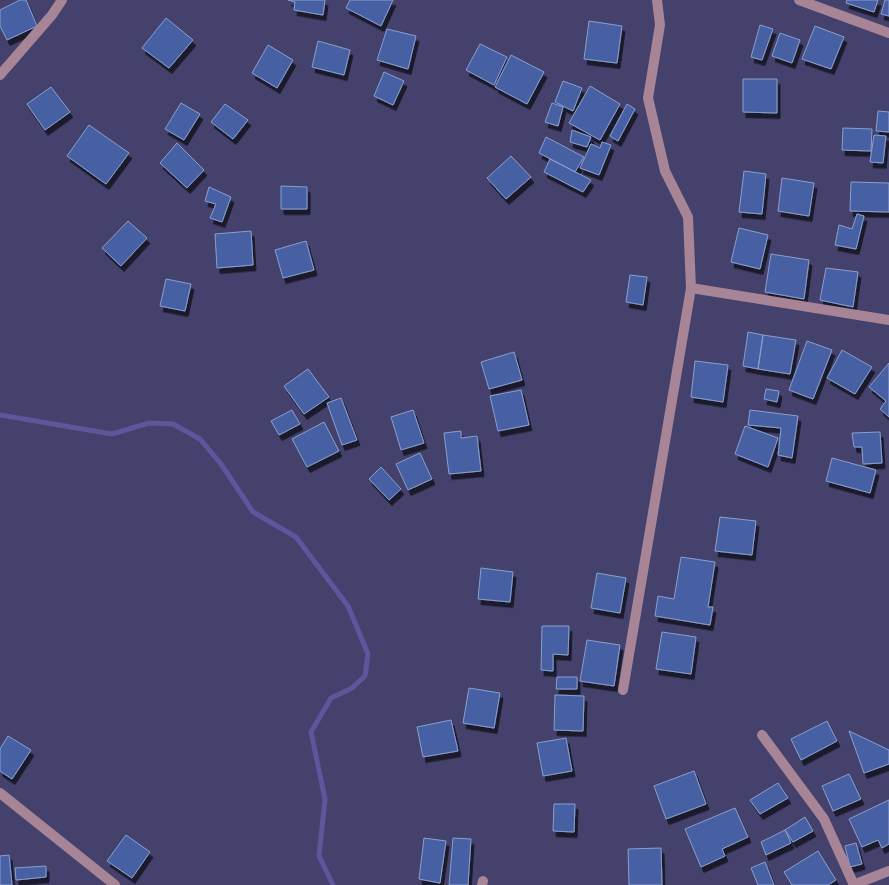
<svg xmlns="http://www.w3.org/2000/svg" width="889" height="885" font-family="Roboto,sans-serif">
	<defs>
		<filter id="shadow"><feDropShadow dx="3" dy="5.5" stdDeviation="0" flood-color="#0009"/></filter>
	</defs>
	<rect width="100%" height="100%" fill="#44416c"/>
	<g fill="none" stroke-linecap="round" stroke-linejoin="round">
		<path stroke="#5d569c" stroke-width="5" d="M0,415L112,434L149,423L173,424L200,439L221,464L253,512L296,537L348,606L368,654L365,676L352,688L331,698L311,732L325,799L319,856L333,885"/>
	</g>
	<path fill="#4661a3" stroke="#8a9fce" filter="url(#shadow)" d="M20,0H26L37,26L7,40L0,26V10Z
		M288,0H325L323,15L294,10L295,2Z
		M350,0H393L381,26L346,8Z
		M847,0H878L874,12L846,3Z
		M885,0H889V16L881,14Z
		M166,18L193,40L169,68L142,48Z
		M589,21L622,26L617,63L584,59Z
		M760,25L773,29L762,60L751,57Z
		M815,26L844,37L831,69L802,59Z
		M387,29L416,36L408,69L377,60Z
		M780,33L800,40L792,63L772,56Z
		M318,41L350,50L344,75L312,67Z
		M480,44L507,57L494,85L466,70Z
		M268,45L293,60L277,88L252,73Z
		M511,55L544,72L527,104L495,87Z
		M384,72L404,81L393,105L374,96Z
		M743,79H777V113L743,112Z
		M563,81L582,88L573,111L555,102Z
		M590,86L620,104L600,140L569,123Z
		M51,87L70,112L45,130L27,104Z
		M181,103L200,114L184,140L165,129Z
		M552,103L563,107L558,126L545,122Z
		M225,104L248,120L233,139L211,122Z
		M627,104L635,109L618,141L610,136Z
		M878,111L889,112V132L876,131Z
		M89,125L129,153L106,184L67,156Z
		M843,128L872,129L871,151L842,150Z
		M572,130L591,137L587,147L570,142Z
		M874,135L886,136L883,163L870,162Z
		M546,137L584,157L575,172L539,153Z
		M602,142L611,145L599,175L580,168L591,144L600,148Z
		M177,143L204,170L187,188L160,163Z
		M511,156L531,177L506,199L487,178Z
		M550,159L591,180L583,192L544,172Z
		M744,171L766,174L762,214L739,212Z
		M782,178L814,183L809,216L778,211Z
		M851,182L889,183V212L850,211Z
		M281,186L307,187V209H281Z
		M209,187L231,197L222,222L210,218L216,204L205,201Z
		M857,214L864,216L856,249L835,245L839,225L852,229Z
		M128,221L147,238L121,266L102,248Z
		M739,228L768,235L760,269L731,262Z
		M251,231L253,265L217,268L215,234Z
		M306,241L314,270L283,278L275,250Z
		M771,254L809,260L804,299L765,292Z
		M826,268L858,272L853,307L820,300Z
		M630,275L647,277L643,305L626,302Z
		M166,279L191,284L185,311L160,306Z
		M748,332L763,335L758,369L743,366Z
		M763,335L796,340L790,374L758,369Z
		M807,341L832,350L813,399L789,390Z
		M842,350L872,367L855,394L827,378Z
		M514,352L522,380L489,389L481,362Z
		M695,361L728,365L723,402L691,397Z
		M889,363V417L880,409L886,401L869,387Z
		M308,369L329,397L304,414L284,386Z
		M766,389L779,391L777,402L764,399Z
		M521,390L529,425L498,431L490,396Z
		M341,398L357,440L342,445L327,403Z
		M292,410L300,424L279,435L271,421Z
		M413,410L424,443L401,450L391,417Z
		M750,410L798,416L792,458L778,455L781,428L748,425Z
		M324,422L339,451L307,467L292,439Z
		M745,426L778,438L768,467L735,454Z
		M461,431V438L477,436L481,471L449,474L444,433Z
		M880,432L882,463L863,464L862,447H854L852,433Z
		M420,453L432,479L408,490L396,464Z
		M832,458L876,470L870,493L826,481Z
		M381,467L401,489L389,500L369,479Z
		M720,517L756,521L752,555L715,551Z
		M681,557L715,562L708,607H713L710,625L655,616L658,596L674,599Z
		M481,568L513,572L510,602L478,599Z
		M597,573L626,578L620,613L591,608Z
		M542,626H569L568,655L553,654V671L541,670Z
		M662,632L696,637L691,674L656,669Z
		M587,640L620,645L614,686L580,681Z
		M557,677H577V689H556Z
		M469,688L500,693L494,728L463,723Z
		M555,695L584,696L583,731L554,730Z
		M451,720L458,751L423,757L417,727Z
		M827,721L837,741L801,760L791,739Z
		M849,731L889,750V764L864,773Z
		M8,736L31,750L12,779L0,771V749Z
		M566,738L572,771L543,776L537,743Z
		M694,771L706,804L666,819L654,786Z
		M849,774L861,799L833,811L822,786Z
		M778,783L788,798L760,814L750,800Z
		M889,800V844L882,848L878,840L862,847L849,819Z
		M554,804H575L574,832L553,831Z
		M735,808L748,837L722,849L725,856L701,867L685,829Z
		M805,817L813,831L793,842L785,830Z
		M785,830L791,843L766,855L761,842Z
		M126,835L150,852L132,878L107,861Z
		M424,838L446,841L440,883L419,879Z
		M453,838L471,839L468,885H449Z
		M856,843L862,864L850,867L845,846Z
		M661,848L662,885H629L628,849Z
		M818,851L836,880L828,885H792L784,872Z
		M9,855L12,885H0V856Z
		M765,862L774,885H758L751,868Z
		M46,866V877L16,880L15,868Z"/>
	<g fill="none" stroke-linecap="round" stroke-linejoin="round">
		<path stroke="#a78597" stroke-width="10" d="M799,0L889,33
			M0,75L52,15L62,0
			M691,288L889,320
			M623,690L691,288L688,217L665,171L648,98L660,25L657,0
			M762,735L824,819L854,885
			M0,793L115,885
			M482,885L483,881
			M853,885L889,871"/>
	</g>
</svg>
